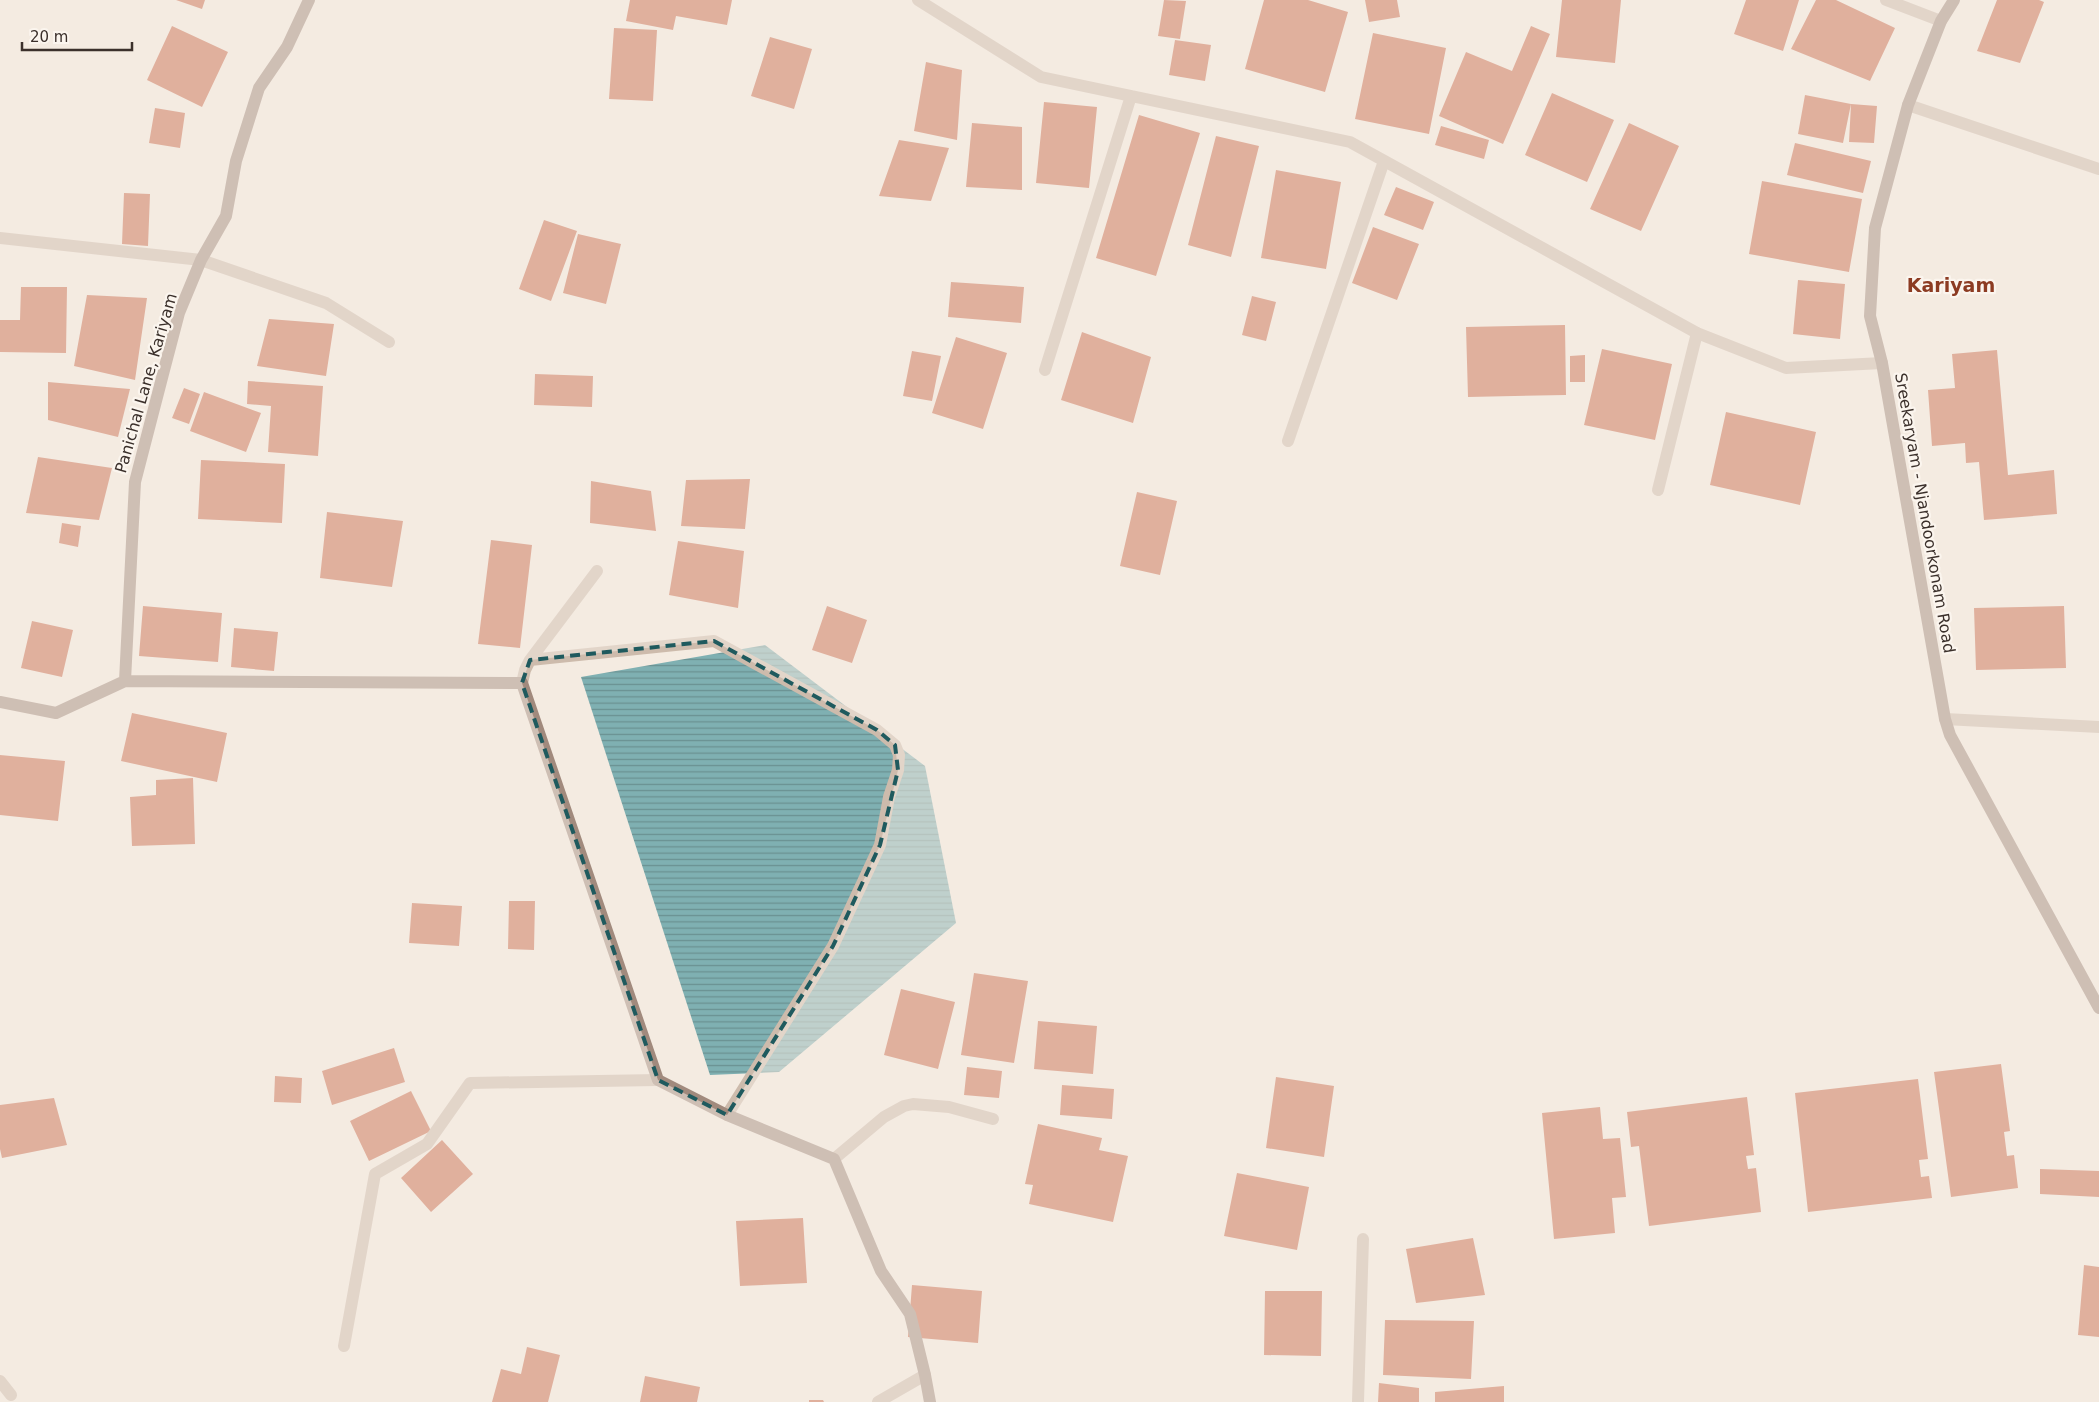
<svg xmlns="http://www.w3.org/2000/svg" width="2099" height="1402" font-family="'DejaVu Sans',sans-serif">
	<defs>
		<pattern id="water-rules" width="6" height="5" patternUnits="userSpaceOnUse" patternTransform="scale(1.25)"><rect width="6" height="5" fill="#7fb0b2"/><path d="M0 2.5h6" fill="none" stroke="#699091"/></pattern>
	</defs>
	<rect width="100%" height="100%" fill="#f4ebe1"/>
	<path fill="url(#water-rules)" d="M765,645L925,766L956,923L779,1072L710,1075L581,677Z"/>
	<path fill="#c8694b" d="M176,0H205L202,9Z
		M630,0H732L727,25L676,16L673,30L626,21Z
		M1164,0L1186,1L1180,39L1158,36Z
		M1264,0H1308L1348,12L1325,92L1245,69Z
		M1365,0H1397L1400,17L1369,22Z
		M1562,0H1621L1615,63L1556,57Z
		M1746,0H1799L1783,51L1734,34Z
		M1816,0H1836L1895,28L1870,81L1791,49Z
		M1997,0H2039L2044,2L2020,63L1977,51Z
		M172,26L228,52L202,107L147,80Z
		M1531,26L1550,34L1503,144L1439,116L1466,52L1512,71Z
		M614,28L657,30L653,101L609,99Z
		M1373,33L1446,48L1429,134L1355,119Z
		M770,37L812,49L794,109L751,96Z
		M1175,40L1211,45L1205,81L1169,75Z
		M926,62L962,70L957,140L914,131Z
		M1552,93L1614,120L1587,182L1525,155Z
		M1805,95L1851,104L1843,143L1798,134Z
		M1044,102L1097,107L1089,188L1036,183Z
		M1851,104L1877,106L1874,143L1849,142Z
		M155,108L185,113L180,148L149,143Z
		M1139,115L1200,133L1156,276L1096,258Z
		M972,123L1022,127V190L966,187Z
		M1629,123L1679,146L1641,231L1590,209Z
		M1441,126L1489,140L1484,159L1435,145Z
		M1216,136L1259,146L1231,257L1188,245Z
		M899,140L949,148L931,201L879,196Z
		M1795,143L1871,161L1863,193L1787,175Z
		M1276,170L1341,182L1326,269L1261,258Z
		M1762,181L1862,199L1849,272L1749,254Z
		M1396,187L1434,202L1423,230L1384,215Z
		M124,193L150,194L148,246L122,244Z
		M544,220L577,231L551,301L519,289Z
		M1373,227L1419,244L1397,300L1352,283Z
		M578,234L621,244L606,304L563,293Z
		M1798,280L1845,284L1840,339L1793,334Z
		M951,282L1024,287L1021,323L948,317Z
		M21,287H67L66,353L0,352V320H20Z
		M87,295L147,298L135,380L74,366Z
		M1252,296L1276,302L1266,341L1242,335Z
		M269,319L334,324L326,376L257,366Z
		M1565,325L1566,395L1468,397L1466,327Z
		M1082,332L1151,357L1133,423L1061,400Z
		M956,337L1007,353L983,429L932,413Z
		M1602,349L1672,364L1655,440L1584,425Z
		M1997,350L2008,475L2054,470L2057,514L1984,520L1979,462L1966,463L1965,443L1932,446L1928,390L1955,388L1952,354Z
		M912,351L941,356L932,401L903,396Z
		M1585,355V382H1570V356Z
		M535,374L593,376L592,407L534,405Z
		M248,381L323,386L318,456L268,452L271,406L247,404Z
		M48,382L130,389L118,437L48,420Z
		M184,388L200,394L189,424L172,418Z
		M204,392L261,413L246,452L190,431Z
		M1726,412L1816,432L1800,505L1710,485Z
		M38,457L112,468L99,520L26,513Z
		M201,460L285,464L282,523L198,519Z
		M750,479L745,529L681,526L686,480Z
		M591,481L651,491L656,531L590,523Z
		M1137,492L1177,501L1160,575L1120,566Z
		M327,512L403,521L392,587L320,578Z
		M62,523L81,526L78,547L59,543Z
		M491,540L532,545L520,648L478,644Z
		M678,541L744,551L738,608L669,595Z
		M143,606L222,613L218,662L139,656Z
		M827,606L867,620L852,663L812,650Z
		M2064,606L2066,668L1976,670L1974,608Z
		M32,621L73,630L62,677L21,668Z
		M234,628L278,632L274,671L231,667Z
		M132,713L227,733L217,782L121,761Z
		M0,755L65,761L58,821L0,815Z
		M193,778L195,844L132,846L130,797L156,795V780Z
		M509,901H535L534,950L508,949Z
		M412,903L462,906L459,946L409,943Z
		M974,973L1028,981L1014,1063L961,1055Z
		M901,989L955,1002L938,1069L884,1055Z
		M1038,1021L1097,1026L1093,1074L1034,1069Z
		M394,1048L405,1082L332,1105L322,1071Z
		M2001,1064L2010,1131L2004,1132L2007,1156L2014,1155L2018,1188L1951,1197L1934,1072Z
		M967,1067L1002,1071L999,1098L964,1095Z
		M275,1076L302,1078L301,1103L274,1102Z
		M1276,1077L1334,1086L1324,1157L1266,1148Z
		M1918,1079L1928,1159L1919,1160L1921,1177L1929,1176L1932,1198L1808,1212L1795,1093Z
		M1062,1085L1114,1089L1112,1119L1060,1115Z
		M411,1091L431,1131L369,1161L350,1121Z
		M1747,1097L1754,1155L1746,1156L1748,1169L1756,1168L1761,1212L1649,1226L1639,1146L1631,1147L1627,1112Z
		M54,1098L67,1145L2,1158L0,1149V1105Z
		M1600,1107L1603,1139L1620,1138L1626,1197L1612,1198L1615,1233L1554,1239L1542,1113Z
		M1038,1124L1102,1138L1099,1150L1128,1156L1113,1222L1029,1204L1033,1185L1025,1184Z
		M442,1140L473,1174L431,1212L401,1178Z
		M2040,1169L2099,1171V1197L2040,1194Z
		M1237,1173L1309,1187L1297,1250L1224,1236Z
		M803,1218L807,1283L740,1286L736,1221Z
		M1473,1238L1485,1295L1416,1303L1406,1249Z
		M2084,1265L2099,1267V1337L2078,1335Z
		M912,1285L982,1291L978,1343L908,1337Z
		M1265,1291H1322L1321,1356L1264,1355Z
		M1385,1320L1474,1321L1471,1379L1383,1375Z
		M527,1347L560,1355L548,1402H492L501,1369L521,1374Z
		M645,1376L700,1387L697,1402H640Z
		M1379,1383L1419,1388V1402H1378Z
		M1504,1386V1402H1435V1392Z
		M809,1400H823L824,1402H809Z"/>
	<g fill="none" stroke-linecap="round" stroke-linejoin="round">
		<path stroke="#cdbbac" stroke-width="12" d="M1658,490L1697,333"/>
		<path stroke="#cdbbac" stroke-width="12" d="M918,0L1041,77L1350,142L1697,333L1786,368L1882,363
			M1886,0L1941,21
			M1908,105L2099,169
			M0,238L201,260L326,303L389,342
			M1045,370L1131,96
			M1288,441L1384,161
			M530,660L597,571
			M522,683L525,670L530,660L714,641L877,730L895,745L899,755L898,770L889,797L880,845L833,946L727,1115
			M1945,719L2099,727
			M834,1159L884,1117L904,1106L913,1104L949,1107L993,1119
			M344,1346L375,1174L427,1144L470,1083L658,1080
			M0,1381L11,1395
			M878,1402L925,1375
			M1358,1402L1363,1239"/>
		<path stroke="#a18a7d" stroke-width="12" d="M1954,0L1941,21L1908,105L1875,228L1870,316L1882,363L1945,719L1950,735L2099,1008
			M125,681L135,482L163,374L179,313L201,260L226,216L236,161L259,88L287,47L309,0
			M0,702L56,713L125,681L522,683L658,1080L727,1115L834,1159L881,1271L910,1314L925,1375L930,1402"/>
	</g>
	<path d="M0 0H2099V1402H0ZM714,641L877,730L895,745L898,770L880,845L833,946L727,1115L658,1080L522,683L530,660Z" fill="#f4ebe1" fill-opacity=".55" fill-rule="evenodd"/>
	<path fill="none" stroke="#1f5a5e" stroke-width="4" stroke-dasharray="10 6" stroke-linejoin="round" d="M714,641L877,730L895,745L898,770L880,845L833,946L727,1115L658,1080L522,683L530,660Z"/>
	<g text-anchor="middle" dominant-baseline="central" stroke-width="4.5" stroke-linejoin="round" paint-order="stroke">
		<g font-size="16" fill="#3b302b" stroke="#fbf5ee">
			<text transform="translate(146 383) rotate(-74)">Panichal Lane, Kariyam</text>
			<text transform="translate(1925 513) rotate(80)">Sreekaryam - Njandoorkonam Road</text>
		</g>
		<g font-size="19" font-weight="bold" fill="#8c3b22" stroke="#fbf5ee">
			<text x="1951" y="285">Kariyam</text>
		</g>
	</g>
	<path d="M22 42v8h110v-8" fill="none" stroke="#3b302b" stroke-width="2.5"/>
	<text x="30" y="42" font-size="15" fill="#3b302b" stroke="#fbf5ee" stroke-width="4" paint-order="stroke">20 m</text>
</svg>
